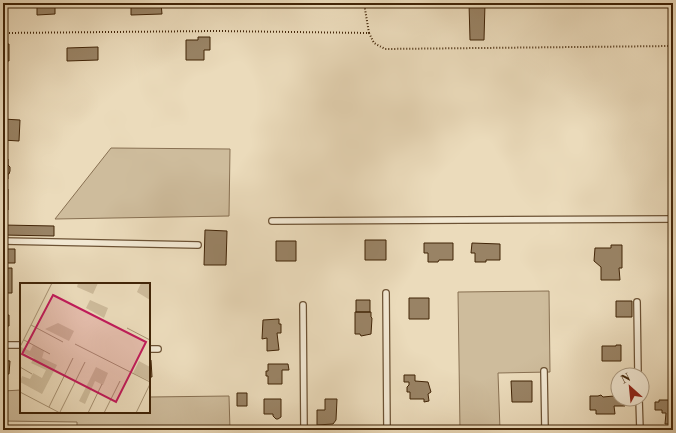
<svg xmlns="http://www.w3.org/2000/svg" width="676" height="433" font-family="'Libre Bodoni',serif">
	<rect width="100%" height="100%" fill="#ebdbbb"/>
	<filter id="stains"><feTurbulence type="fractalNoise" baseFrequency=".005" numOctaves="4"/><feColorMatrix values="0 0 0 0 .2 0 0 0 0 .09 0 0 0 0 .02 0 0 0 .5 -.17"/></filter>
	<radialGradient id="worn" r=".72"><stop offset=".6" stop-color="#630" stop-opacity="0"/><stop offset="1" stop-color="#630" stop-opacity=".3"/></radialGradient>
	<path fill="#cebc9c" stroke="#887052" d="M111,148L230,149L229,216L55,219Z
		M549,291L550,372L498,373L500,430H460L458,292Z
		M21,390V412H149V397L229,396L230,430H77V422L3,421V391Z"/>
	<path fill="#998365" stroke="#412407" d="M37,3H55V14L37,15Z
		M131,3H161L162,14L131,15Z
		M434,3H452V5L435,7Z
		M469,3H485L484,40H470Z
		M198,37H210V50H204V60H186V40H198Z
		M3,44H9V61H3Z
		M98,47V60L67,61V48Z
		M3,119L20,120L19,141L3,140Z
		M8,159V165L10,167V171L9,174H8V179H3V160Z
		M3,189H8V210H3Z
		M3,225L54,226V236L3,235Z
		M205,230L227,231L226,265H204Z
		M365,240H386V260H365Z
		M276,241H296V261H276Z
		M424,243H453V260H439L438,262H428V253H424Z
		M472,243L500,244V260H486V262H475V253H471Z
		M611,245H622V268H619L620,280H601V267L594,261L595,248H611Z
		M3,249H15V263H3Z
		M3,268H12V293H3Z
		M409,298H429V319H409Z
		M356,300H370V312H356Z
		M616,301H632V317H616Z
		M3,309H6L5,315H9V326H5V332H3Z
		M355,312H371V317L372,318L371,334L361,336L360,334H355Z
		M279,319V324H281V333H277L279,350L267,351V338L262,339L263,320Z
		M616,345H621V361H602V346H616Z
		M3,360L10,361L9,374H3Z
		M149,360H151L152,377H149Z
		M268,364H288L289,370H282V384H268V376H266V371H268Z
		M404,375H415V381L428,382L431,392L428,394L429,401L424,402V399H410V392H407V387L409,385V382H404Z
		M511,381H532V402H512Z
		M237,393H247V406H237Z
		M614,393H618V399H625V406H614L615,414H596V410H590V396H598L601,395L603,397L614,396Z
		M670,396H673V424H665L666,413H662V410H655V402H659V400H670Z
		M264,399H281V417L278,419H276L273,416V414H264Z
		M325,399H337L336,420L333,424L317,425V410H325Z"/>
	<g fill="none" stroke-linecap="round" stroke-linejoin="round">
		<defs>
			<path id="lane" d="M272,221L673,219
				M3,241L198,245
				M386,293L387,430
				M637,302L638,375
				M303,305L304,430
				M3,345H21
				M149,349H158
				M544,371L545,430
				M639,399L640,430"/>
		</defs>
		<use href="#lane" stroke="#6c5234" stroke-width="8"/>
		<path stroke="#412407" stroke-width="2" stroke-dasharray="1 2" stroke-linecap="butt" d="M3,33L217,31L369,33L364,3
			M369,33L374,43L385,49L673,46"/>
		<use href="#lane" stroke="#f2e8d3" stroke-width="5.5"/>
	</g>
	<g transform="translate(20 283)">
		<rect width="130" height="130" fill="#ebdbbb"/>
		<path d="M58,0H78L73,11L57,4ZM121,0H130V17L117,9ZM70,17L88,25L84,35L66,25ZM38,40L54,48L49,58L25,46ZM13,62L24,68L22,75L37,82L22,111L0,99L2,93L10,96L13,90L22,95L26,87L11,80L14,75L0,68L1,64L10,68ZM119,78L130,84V98L113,90ZM76,84L88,90L83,102L75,98L65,121L59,118Z" fill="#cebc9c"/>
		<path fill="none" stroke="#a79273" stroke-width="1" d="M11,42L43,59M107,45L130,57M4,57L30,71M55,61L130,99M0,64L32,0M0,84L12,91M0,109L40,130M29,124L53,75M40,129L65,79M68,130L82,101M84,130L100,98M116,130L130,101"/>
		<path fill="#c2185b" fill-opacity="0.15" stroke="#c2185b" stroke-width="2" d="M33,12L126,59L96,119L2,71Z"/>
		<rect width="130" height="130" fill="none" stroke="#412407" stroke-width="2"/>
	</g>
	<rect width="676" height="433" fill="none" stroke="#ebdbbb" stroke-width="16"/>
	<rect x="4" y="4" width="668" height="425" fill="none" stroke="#412407" stroke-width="2"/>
	<rect x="8" y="8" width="660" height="417" fill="none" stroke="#412407"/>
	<g transform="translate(630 387) rotate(333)"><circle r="19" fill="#f2e8d3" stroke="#ab9a81"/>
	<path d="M0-3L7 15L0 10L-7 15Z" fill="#8f2418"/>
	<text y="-6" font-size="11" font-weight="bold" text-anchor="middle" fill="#412407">N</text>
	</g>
	<rect width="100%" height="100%" filter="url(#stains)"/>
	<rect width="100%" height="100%" fill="url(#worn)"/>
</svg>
